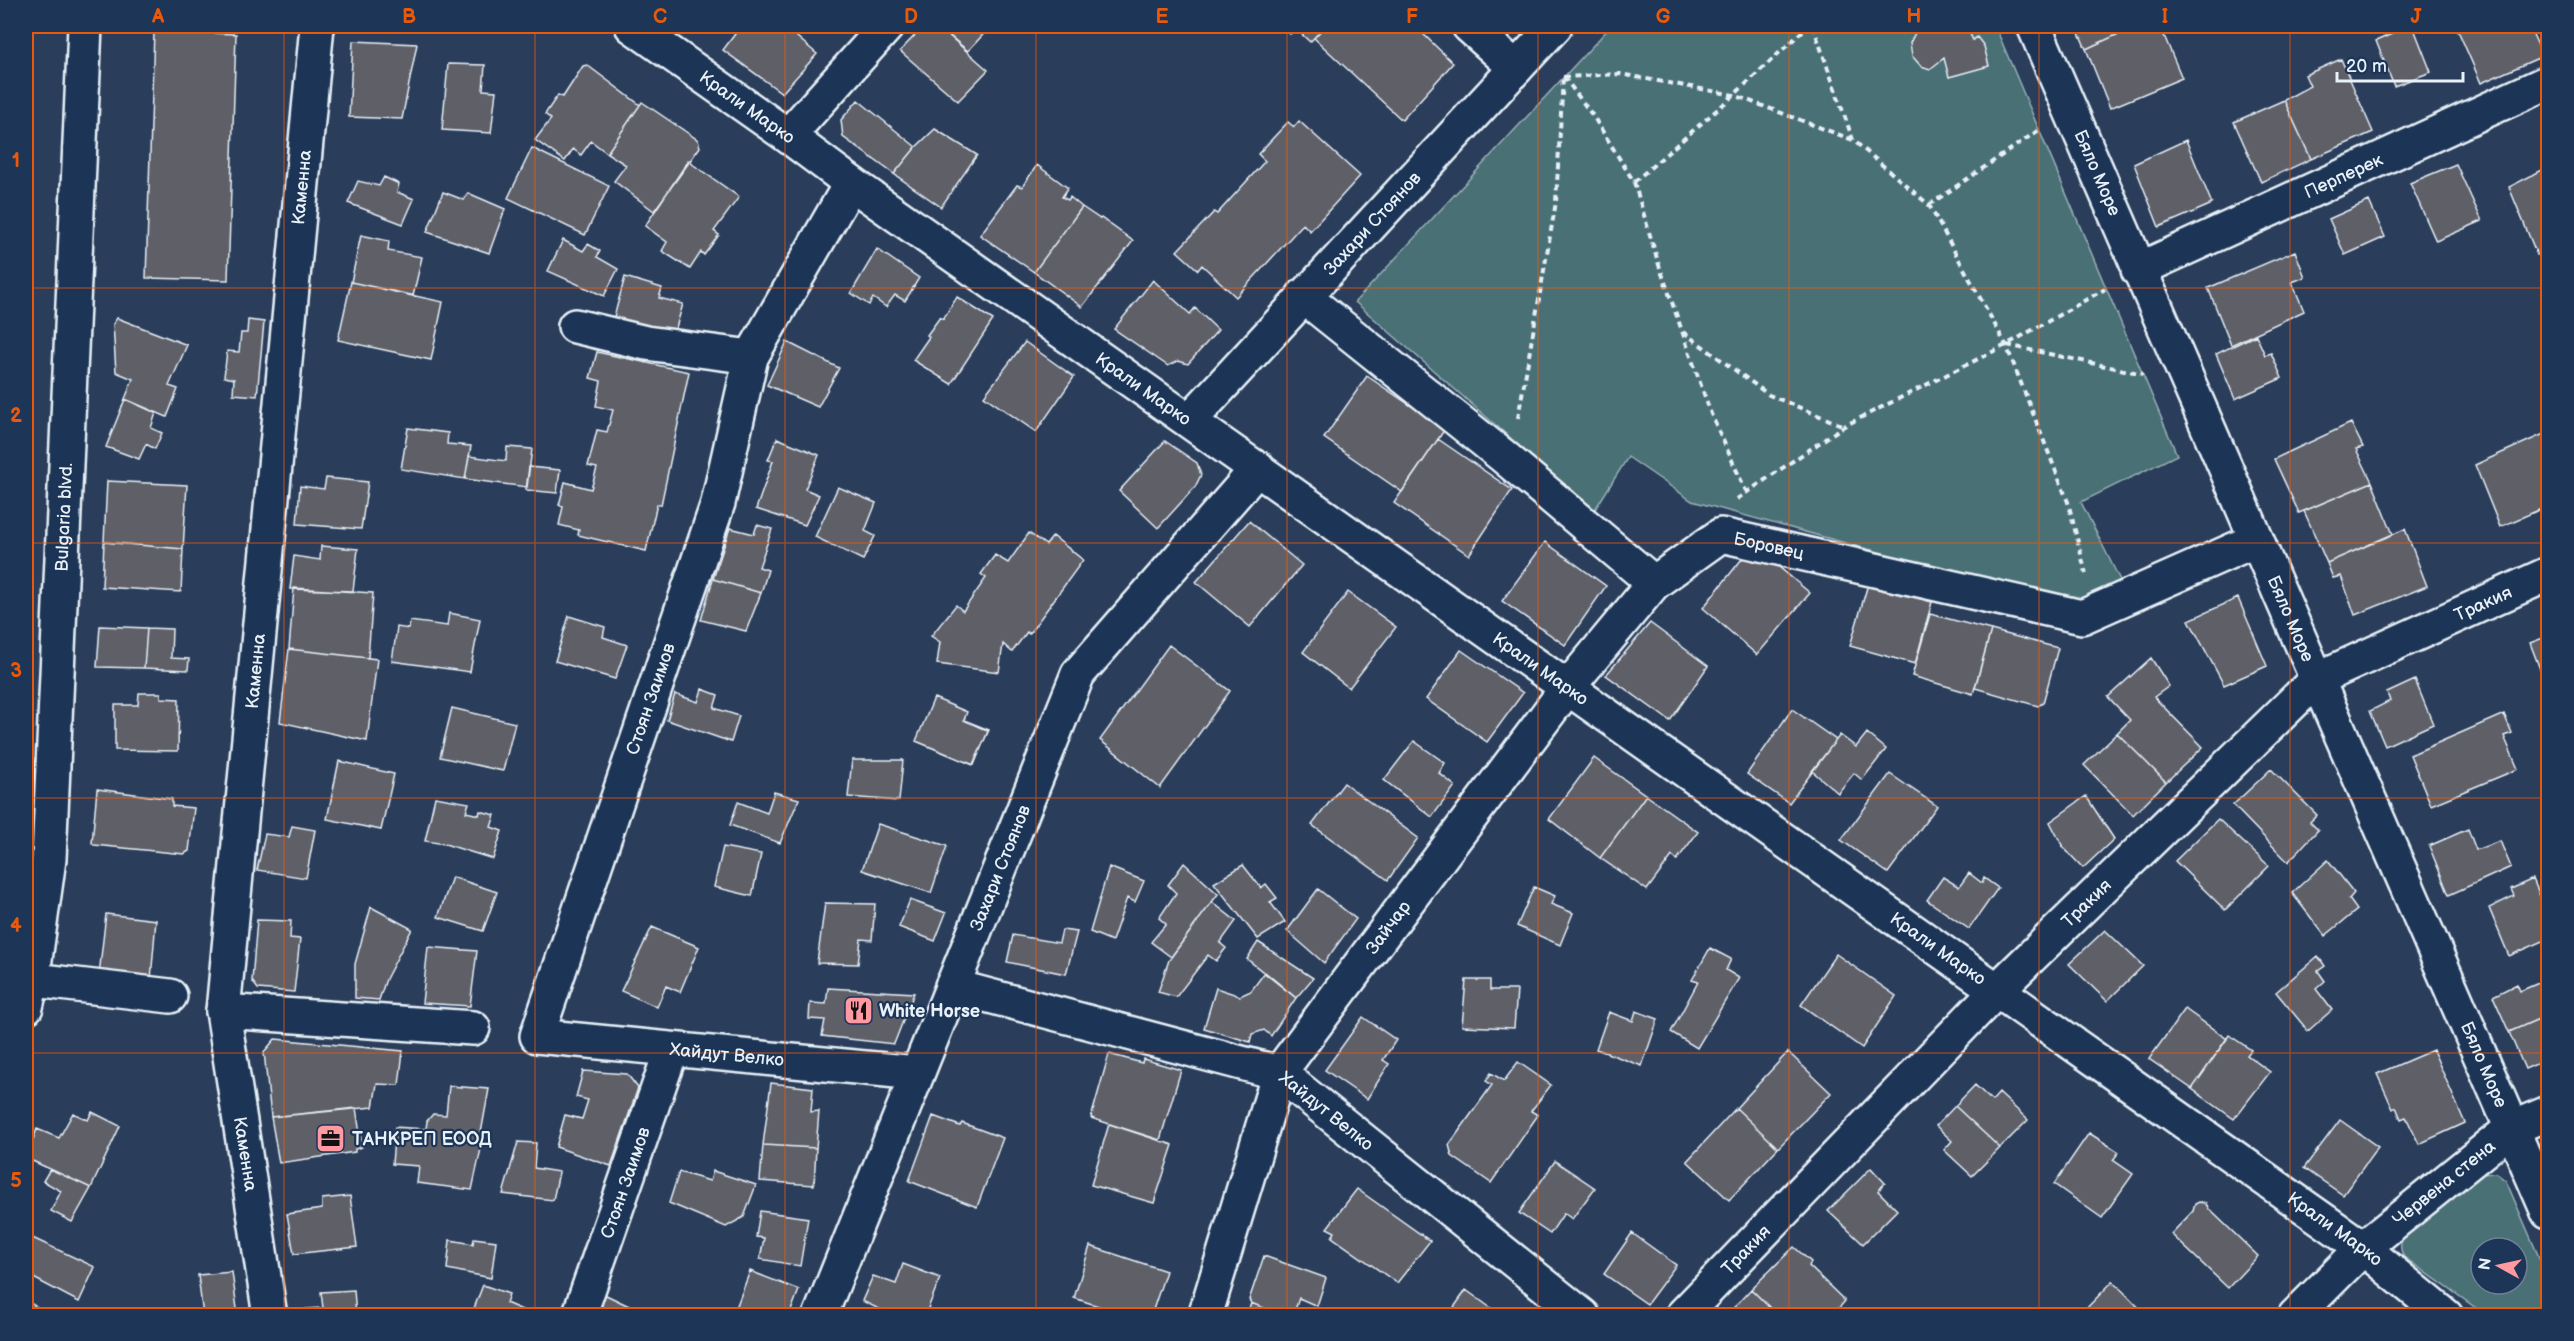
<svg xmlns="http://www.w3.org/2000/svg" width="2574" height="1341" font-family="'Balsamiq Sans',sans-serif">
	<rect width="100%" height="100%" fill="#2a3d5a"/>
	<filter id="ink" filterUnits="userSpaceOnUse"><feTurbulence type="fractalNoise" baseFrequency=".0167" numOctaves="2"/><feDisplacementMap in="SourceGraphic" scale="12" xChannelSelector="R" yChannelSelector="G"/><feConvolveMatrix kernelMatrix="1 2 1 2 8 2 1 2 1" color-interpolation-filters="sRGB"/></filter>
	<g filter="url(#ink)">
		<path fill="#487075" stroke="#98b0b6" stroke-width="1.5" fill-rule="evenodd" d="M1611,26H1995L2177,455L2081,502L2125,590L2083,608L1692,501L1628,457L1594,511L1355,302Z
			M2496,1173L2506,1181L2548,1278V1315H2486L2404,1257C2399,1248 2400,1243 2405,1235L2480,1174ZM2481,1248H2517V1284H2481Z"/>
		<path fill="#5e5f68" stroke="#e8f1f8" stroke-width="1.5" d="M738,26H784L817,54L782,93L723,50L735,34L733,32Z
			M924,26H938L988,70L958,101L900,51Z
			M938,26H991L968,51Z
			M1281,26H1325L1310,42L1296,29L1290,34Z
			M1325,26H1415L1453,63L1402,120L1314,38Z
			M1922,26H1966L1973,40L1977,37L1984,46L1989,66L1949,77L1944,58L1930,69L1921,66L1912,56L1910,43L1916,31Z
			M2076,26H2136L2086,49Z
			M2136,26H2160L2182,78L2110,108L2086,49Z
			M2410,26H2413L2431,72L2394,86L2376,41Z
			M2456,26H2529L2543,56L2481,83Z
			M154,31L236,34L228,280L146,278Z
			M353,41L417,44L402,119L349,117Z
			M2341,59L2373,132L2311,159L2284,100L2310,86L2305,75Z
			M448,64L485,65L483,90L496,91L491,133L442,130Z
			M587,65L640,105L607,153L591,141L581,155L573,149L565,161L535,140L551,119L545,114L558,95L563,97L583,66Z
			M858,100L916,147L894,174L843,137L841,120Z
			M2284,100L2311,159L2261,182L2234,122Z
			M642,102L698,140L700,147L654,211L614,181L626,165L607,153Z
			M1299,121L1360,176L1310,231L1303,224L1236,297L1202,265L1198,270L1177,251L1214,212L1217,214L1265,161L1258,154L1288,122L1294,127Z
			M935,129L977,155L941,207L894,174L916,147Z
			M2186,140L2212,204L2159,227L2134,164Z
			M532,148L609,186L585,235L508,198Z
			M688,161L739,197L714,231L719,235L704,255L701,252L690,269L662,251L667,242L645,226Z
			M2456,164L2482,221L2436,241L2410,183Z
			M1037,165L1068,188L1062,197L1068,200L1070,197L1082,207L1034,272L980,235L1017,185L1022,187Z
			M2548,167V250L2537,255L2509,187Z
			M384,177L399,184L397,192L414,199L403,224L348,203L358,181L379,186Z
			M443,192L464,200L468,193L505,209L489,253L427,232Z
			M2369,201L2385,237L2345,255L2329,219Z
			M1082,207L1100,219L1101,218L1133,241L1082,307L1034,272Z
			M361,235L389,241L388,251L422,257L413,296L351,282Z
			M563,240L583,251L588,244L600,251L597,257L618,269L604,296L548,271Z
			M877,249L919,278L905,301L895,295L886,307L873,298L869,305L851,293Z
			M2295,251L2305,277L2292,282L2304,311L2231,345L2208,288Z
			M625,277L662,288L659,298L683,304L672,341L612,324Z
			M1153,280L1190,314L1195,308L1218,330L1188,364L1178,361L1168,366L1114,329Z
			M351,282L443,302L431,360L338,340Z
			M957,297L993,320L951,384L913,360L929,337L927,335L940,317L943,319Z
			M117,318L187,345L169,386L178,389L167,417L125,399L133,379L116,372L113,324Z
			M248,320L264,322L257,396L233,394L234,379L224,377L227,351L239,352L241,333H247Z
			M2256,335L2265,355L2271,353L2282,378L2235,399L2216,354Z
			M787,342L839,368L818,407L767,385Z
			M1025,342L1074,377L1036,432L984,396Z
			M597,352L689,372L661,505L657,504L646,551L578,535L579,530L559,525L563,507L559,505L565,482L591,489L597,468L588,466L597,430L607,432L613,410L596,406L601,381L590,378Z
			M1367,376L1445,429L1402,492L1324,438Z
			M125,399L156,413L151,428L162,433L155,449L146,444L139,459L106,447Z
			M2351,423L2363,447L2356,449L2372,482L2299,513L2274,459Z
			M408,428L448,433L447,444L471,446L465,479L401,469Z
			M2546,433L2548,440V506L2500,527L2475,465Z
			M777,438L819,455L805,489L819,495L805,525L756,509L773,461L768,460Z
			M1438,439L1512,490L1469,555L1394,503Z
			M1165,441L1197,463L1201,475L1195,487L1158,528L1119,491Z
			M507,447L532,449L527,487L465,479L469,456L506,461Z
			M529,467L560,470L557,493L526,490Z
			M326,478L368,482L361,529L297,524L300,486L324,489Z
			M107,481L187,485L183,549L104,542Z
			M2372,482L2393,534L2327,563L2304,511Z
			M838,487L876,503L865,531L875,536L863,560L815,537Z
			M1249,521L1302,565L1250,627L1196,582Z
			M757,525L772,529L759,567L768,570L761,593L713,579L730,528L754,534Z
			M2405,529L2427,586L2355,615L2341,576L2333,578L2327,563Z
			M1029,533L1046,545L1053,536L1083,560L1029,634L1027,632L1012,652L1003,644L999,672L937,664L940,642L931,636L956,605L963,611L986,578L981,574L995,555L1008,563Z
			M104,542L183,549L181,592L102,587Z
			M1545,542L1606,586L1565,645L1502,601Z
			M1753,545L1810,593L1757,655L1703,608Z
			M321,546L358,549L353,591L290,589L294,556L320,560Z
			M713,579L761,593L746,631L701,620Z
			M1868,584L1932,602L1915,664L1850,646Z
			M294,588L373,593L368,658L289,649Z
			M1348,592L1396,627L1349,688L1303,652Z
			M2238,598L2267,666L2224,685L2189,620Z
			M449,613L480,619L470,672L392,661L397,627L409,629L410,621L447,626Z
			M1930,614L1991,630L1973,694L1912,676Z
			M569,616L605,627L603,637L627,645L615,679L555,661Z
			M1650,623L1708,666L1670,721L1606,675Z
			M100,626L147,628L144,668L97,667Z
			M147,628L172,629L171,658L189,659L188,670L144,668Z
			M1991,630L2058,648L2043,703L2038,706L1975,688Z
			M2548,636V690L2530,643Z
			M1169,645L1230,691L1160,788L1100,740Z
			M289,649L377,659L367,741L280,722Z
			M1461,650L1523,693L1487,742L1426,699Z
			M2151,658L2169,686L2154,697L2203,747L2166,782L2117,733L2130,720L2108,697Z
			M2415,680L2433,724L2385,746L2370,711L2390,701L2387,693Z
			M702,689L718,695L714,708L739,716L731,742L667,720L675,694L698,702Z
			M139,693H161V698L179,699L178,751L115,750V705H138Z
			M934,698L967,712L964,720L988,731L974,765L916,741Z
			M934,698L967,712L964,720L989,730L973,765L916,741Z
			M452,708L515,723L503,771L440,757Z
			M1792,709L1836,740L1789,803L1747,774Z
			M2504,714L2512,733L2504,736L2518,769L2431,805L2410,755Z
			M1867,733L1886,749L1862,780L1854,773L1838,793L1812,771L1840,735L1856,747Z
			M2117,733L2166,782L2133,815L2084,765Z
			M1414,741L1445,763L1439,773L1455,786L1432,817L1384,780Z
			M1594,758L1646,795L1600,858L1549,819Z
			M852,760H903L899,801L848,797Z
			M339,761L394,774L381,830L327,819Z
			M2271,769L2317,815L2310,822L2318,830L2288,862L2233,805Z
			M1890,774L1937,806L1888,873L1841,840Z
			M1344,783L1418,838L1388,880L1312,825Z
			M97,789L172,799V806L194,808L189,851L184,854L94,845L92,843Z
			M774,792L799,799L780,843L730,825L738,802L767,813Z
			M1646,795L1698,832L1677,860L1672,856L1647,890L1600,858Z
			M2086,796L2114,839L2083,868L2063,847L2050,822Z
			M435,797L469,803L466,812L479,815L480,811L495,815L491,827L502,831L493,859L445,844L425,841Z
			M2218,819L2269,866L2225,910L2175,861Z
			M878,824L947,846L931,893L862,870Z
			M292,826L315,830L306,878L257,870L265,834L289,837Z
			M2468,829L2476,850L2500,841L2511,867L2449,895L2429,846Z
			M723,847L761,854L752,896L714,887Z
			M2328,860L2354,893L2349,899L2357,910L2325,936L2292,893Z
			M1184,863L1218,894L1171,957L1151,942L1166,924L1159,918L1176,893L1168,885Z
			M1243,865L1261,888L1266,884L1277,898L1270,902L1285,922L1258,939L1214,883Z
			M1109,867L1144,881L1135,902L1127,898L1112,941L1090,932Z
			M1969,873L1982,883L1984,878L1998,888L1969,929L1927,900L1943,877L1959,887Z
			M452,877L497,892L483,931L438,917Z
			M2533,879L2548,915V939L2509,956L2489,908L2514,896L2511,889Z
			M1534,887L1555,896L1551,904L1573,913L1560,945L1517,926Z
			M1318,889L1356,919L1324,963L1287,931Z
			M910,900L946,913L935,941L899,927Z
			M1212,902L1236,921L1220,943L1226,948L1216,961L1208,955L1176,997L1158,992L1169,960Z
			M825,903L875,904L872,940L861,939L858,964L817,963Z
			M371,907L412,929L386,979L379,1000L355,998V964Z
			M106,914L156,920L151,979L99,975Z
			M257,920L291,921L290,938L300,939L294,992L258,989L252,981Z
			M652,927L699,947L680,992L666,986L657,1007L621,991Z
			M1062,930L1077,932L1066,974L1007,962L1013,935L1059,943Z
			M2105,930L2143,966L2107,1001L2069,964Z
			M1258,942L1313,978L1296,998L1247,959Z
			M428,947L477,951L470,1006L422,1003Z
			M1710,948L1731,959L1726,970L1739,978L1697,1048L1671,1032L1698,982L1692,980Z
			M1836,954L1896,996L1862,1048L1801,1005Z
			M2318,956L2325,966L2318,971L2325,981L2316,989L2332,1010L2308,1031L2276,992Z
			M1265,972L1296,998L1271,1036L1264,1030L1252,1034L1250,1042L1204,1028L1216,988L1240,996L1251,991Z
			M2548,979V1015L2509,1032L2493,996L2517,984L2520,991Z
			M1466,980H1490V990H1517L1514,1028L1462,1026Z
			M828,988L914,993L894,1044L822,1036L825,1020L809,1019L810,1003L826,1004Z
			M2185,1009L2227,1039L2192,1089L2149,1059Z
			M1636,1011L1658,1019L1642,1066L1596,1049L1609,1012L1633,1021Z
			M2548,1015V1059L2525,1069L2509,1032Z
			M1363,1017L1396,1040L1383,1060L1389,1064L1367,1099L1325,1070Z
			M2229,1035L2251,1050L2247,1055L2270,1072L2234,1119L2192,1089Z
			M275,1039L403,1051L399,1085L377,1084L373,1107L271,1117L264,1052Z
			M2433,1050L2465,1123L2419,1144L2406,1117L2401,1119L2396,1107L2393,1109L2377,1074Z
			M1788,1052L1831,1093L1778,1148L1736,1108Z
			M1109,1054L1142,1063L1143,1059L1181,1070L1160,1140L1091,1118Z
			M1518,1062L1551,1085L1531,1111L1538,1115L1491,1183L1452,1156L1449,1145L1492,1085L1486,1081L1491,1073L1504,1081Z
			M583,1071L627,1074L638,1088L611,1166L556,1147L565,1115L582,1119L588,1100L576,1097Z
			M771,1083L813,1088L811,1112L819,1111L816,1148L763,1145Z
			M1975,1085L1992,1101L1999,1093L2028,1120L2000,1148L1955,1106Z
			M449,1086L489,1089L481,1133L484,1135L472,1190L417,1183L419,1166L392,1164L395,1127L426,1129L427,1121L433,1114L446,1115Z
			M1955,1106L2000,1148L1972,1176L1944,1150L1952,1141L1936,1126Z
			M356,1108L362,1147L355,1149V1152L279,1163L271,1117Z
			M1736,1108L1778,1148L1729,1200L1687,1161Z
			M92,1112L120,1126L91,1188L26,1158L37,1129L59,1138L73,1113L88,1120Z
			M933,1116L960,1126L962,1123L1003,1138L977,1207L909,1181Z
			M2340,1120L2378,1147L2343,1195L2304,1168Z
			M1109,1124L1173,1145L1154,1203L1091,1185Z
			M2089,1133L2119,1152L2113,1160L2133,1174L2102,1218L2054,1184Z
			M518,1142L536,1143L534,1168L559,1172L553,1200L503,1194Z
			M763,1145L816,1148L814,1185L760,1181Z
			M1555,1161L1595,1188L1572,1219L1564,1213L1550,1234L1519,1213Z
			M1871,1168L1885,1183L1878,1191L1897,1210L1863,1244L1828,1211Z
			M50,1169L91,1188L72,1222L51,1211L61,1191L43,1181Z
			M713,1171L756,1185L744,1217L726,1227L669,1203L679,1172L710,1181Z
			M1357,1189L1430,1241L1397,1283L1332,1237L1335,1232L1327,1228Z
			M350,1196L357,1247L294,1254L287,1214L322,1209V1199Z
			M2199,1202L2206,1204L2209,1209L2258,1256L2228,1288L2171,1234L2193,1211L2195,1204Z
			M760,1211L808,1218L800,1266L760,1259L764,1238L756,1237Z
			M1632,1233L1676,1265L1647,1304L1604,1274Z
			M26,1235L95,1267L79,1302L26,1274Z
			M474,1238L496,1241L491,1278L447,1269L450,1240L473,1244Z
			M1090,1246L1166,1271L1151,1316H1129L1074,1298Z
			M1794,1247L1811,1262L1809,1266L1845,1301L1832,1316H1778L1751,1289Z
			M1264,1256L1326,1278L1317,1306L1299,1298L1293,1316H1285L1251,1303L1249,1300Z
			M903,1264L940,1278L925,1316H894L862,1301L873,1276L896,1284Z
			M750,1271L799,1290L789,1316H733Z
			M232,1272L238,1316H203L198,1275Z
			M2113,1281L2147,1316H2079Z
			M483,1285L509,1294L506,1303L536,1316H471Z
			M1751,1289L1778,1316H1726Z
			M354,1290L356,1316H307L306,1309L323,1308L321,1292Z
			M1466,1290L1502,1316H1448Z
			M604,1294L650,1316H598Z
			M26,1300L41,1310L38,1316H26Z
			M1251,1303L1285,1316H1247Z"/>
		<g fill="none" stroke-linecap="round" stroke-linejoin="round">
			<defs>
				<g id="street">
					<path id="s1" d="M632,26L788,136L851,183L2363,1248L2446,1316"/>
					<path d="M1469,26L1516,68"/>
					<path id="s2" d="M2034,26L2548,1212"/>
					<path d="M788,136L887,26"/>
					<path id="s3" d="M851,183L751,357L718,503L537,1036L917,1073"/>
					<path id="s4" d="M2138,270L2548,82"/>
					<path id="s5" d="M1303,296L1503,456L1654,583L1721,535L2082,617L2256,540"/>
					<path d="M575,326L646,343L751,357"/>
					<path id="s6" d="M1190,420L1555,26"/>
					<path d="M26,979L170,996"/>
					<path id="s7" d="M952,986L1279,1073L1583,1316"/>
					<path d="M223,1011L473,1028"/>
					<path id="s8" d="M270,1316L223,1011L317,26"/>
					<path id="s9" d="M579,1316L671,1051"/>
					<path id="s10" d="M820,1316L1078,674L1258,468"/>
					<path id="s11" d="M1205,1316L1279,1073L1568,687L1654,583"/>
					<path id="s12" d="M1682,1316L1998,989L2317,679L2548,574"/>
					<path id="s13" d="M2295,1316L2363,1248L2512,1128L2548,1113"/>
				</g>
				<g id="secondary">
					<path id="s14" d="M26,1007L32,981L49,859L85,26"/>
				</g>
			</defs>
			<use href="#street" stroke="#e8f1f8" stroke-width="38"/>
			<use href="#secondary" stroke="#e8f1f8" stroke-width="38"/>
			<path stroke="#e8f1f8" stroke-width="4" stroke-dasharray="6 4.5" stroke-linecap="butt" d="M1813,26L1853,140
				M1563,77L1620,74L1734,95L1853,140L1929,205L2006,345L2068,502L2086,574
				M1564,77L1593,116L1634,182L1659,265L1711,414L1746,491
				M1634,182L1734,95L1808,26
				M1929,205L2039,130
				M1683,332L1769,395L1844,426
				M2007,345L2143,374
				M1518,418L1556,202L1563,77
				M1737,499L1844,426L2006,345L2105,289"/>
			<use href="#street" stroke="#1d3557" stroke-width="33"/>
			<use href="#secondary" stroke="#1d3557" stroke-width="33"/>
		</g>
	</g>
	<path fill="none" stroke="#e8590c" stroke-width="1.5" stroke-opacity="0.55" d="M284,26V1316M535,26V1316M785,26V1316M1036,26V1316M1287,26V1316M1538,26V1316M1789,26V1316M2039,26V1316M2290,26V1316M26,288H2548M26,543H2548M26,798H2548M26,1053H2548"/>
	<defs>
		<symbol id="restaurant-square" viewBox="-11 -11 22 22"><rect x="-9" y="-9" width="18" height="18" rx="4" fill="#ff9aa2" stroke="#1d3557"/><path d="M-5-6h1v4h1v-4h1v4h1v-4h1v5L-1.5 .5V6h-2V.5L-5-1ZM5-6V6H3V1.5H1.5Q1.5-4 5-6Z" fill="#111"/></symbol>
		<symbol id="office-square" viewBox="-11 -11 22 22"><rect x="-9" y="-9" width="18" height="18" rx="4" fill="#ff9aa2" stroke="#1d3557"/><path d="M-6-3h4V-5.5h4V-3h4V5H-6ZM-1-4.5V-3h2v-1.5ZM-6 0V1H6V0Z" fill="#111"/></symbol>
	</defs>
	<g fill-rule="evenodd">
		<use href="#restaurant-square" x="842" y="994" width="33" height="33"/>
		<use href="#office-square" x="314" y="1122" width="33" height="33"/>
	</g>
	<g text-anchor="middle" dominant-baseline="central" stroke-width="4.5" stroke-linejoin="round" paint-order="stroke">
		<g font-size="18" fill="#e8f1f8" stroke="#1d3557">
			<text stroke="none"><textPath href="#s1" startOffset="141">Крали Марко</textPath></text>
			<text stroke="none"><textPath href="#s2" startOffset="160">Бяло Море</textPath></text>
			<text stroke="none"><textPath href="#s4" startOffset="226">Перперек</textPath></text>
			<text stroke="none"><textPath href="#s8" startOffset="1136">Каменна</textPath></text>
			<text stroke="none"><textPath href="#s6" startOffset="268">Захари Стоянов</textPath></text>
			<text stroke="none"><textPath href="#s1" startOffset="627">Крали Марко</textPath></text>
			<text stroke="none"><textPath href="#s14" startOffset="492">Bulgaria blvd.</textPath></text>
			<text stroke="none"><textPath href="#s5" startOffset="585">Боровец</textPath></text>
			<text stroke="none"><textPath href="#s12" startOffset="1082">Тракия</textPath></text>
			<text stroke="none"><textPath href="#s2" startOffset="646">Бяло Море</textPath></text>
			<text stroke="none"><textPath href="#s1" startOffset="1113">Крали Марко</textPath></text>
			<text stroke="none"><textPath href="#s8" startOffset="650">Каменна</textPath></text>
			<text transform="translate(651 699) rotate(-71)">Стоян Заимов</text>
			<text stroke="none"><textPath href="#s10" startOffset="483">Захари Стоянов</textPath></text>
			<text stroke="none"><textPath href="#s12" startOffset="578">Тракия</textPath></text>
			<text stroke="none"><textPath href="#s11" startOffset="436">Зайчар</textPath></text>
			<text stroke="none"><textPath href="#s1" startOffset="1599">Крали Марко</textPath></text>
			<text stroke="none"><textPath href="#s3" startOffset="1104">Хайдут Велко</textPath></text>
			<text stroke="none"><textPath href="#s2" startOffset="1132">Бяло Море</textPath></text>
			<text stroke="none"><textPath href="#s7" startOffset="399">Хайдут Велко</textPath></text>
			<text transform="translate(245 1154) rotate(81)">Каменна</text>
			<text stroke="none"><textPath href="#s9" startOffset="141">Стоян Заимов</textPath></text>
			<text stroke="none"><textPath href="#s13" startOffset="200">Червена стена</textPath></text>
			<text stroke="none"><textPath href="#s1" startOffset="2085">Крали Марко</textPath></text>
			<text stroke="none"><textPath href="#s12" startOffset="92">Тракия</textPath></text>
		</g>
		<g font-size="18" font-weight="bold" fill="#e8f1f8" stroke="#1d3557" text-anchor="start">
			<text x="879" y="1011">White Horse</text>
			<text x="352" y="1139">ТАНКРЕП ЕООД</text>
		</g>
	</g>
	<rect width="2574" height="1341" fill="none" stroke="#1d3557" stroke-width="66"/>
	<g transform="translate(2499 1266) rotate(278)"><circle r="28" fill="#1d3557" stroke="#6e8097" stroke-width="1.5"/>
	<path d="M0-4.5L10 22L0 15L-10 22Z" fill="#ff9aa2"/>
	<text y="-9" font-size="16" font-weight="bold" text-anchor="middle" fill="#e8f1f8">N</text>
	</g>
	<path d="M2337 72v9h126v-9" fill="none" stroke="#e8f1f8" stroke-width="3"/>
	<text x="2346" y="72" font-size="18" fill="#e8f1f8" stroke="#1d3557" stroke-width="4.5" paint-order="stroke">20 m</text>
	<rect x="33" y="33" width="2508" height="1275" fill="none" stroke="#e8590c" stroke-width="2"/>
	<g font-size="20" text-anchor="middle" font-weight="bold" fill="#e8590c">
		<text x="158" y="23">A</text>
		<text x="409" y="23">B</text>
		<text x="660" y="23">C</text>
		<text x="911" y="23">D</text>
		<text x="1162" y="23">E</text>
		<text x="1412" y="23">F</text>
		<text x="1663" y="23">G</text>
		<text x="1914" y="23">H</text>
		<text x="2165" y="23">I</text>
		<text x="2416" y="23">J</text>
		<text x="16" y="167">1</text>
		<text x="16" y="422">2</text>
		<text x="16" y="677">3</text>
		<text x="16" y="932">4</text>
		<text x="16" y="1187">5</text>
	</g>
</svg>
